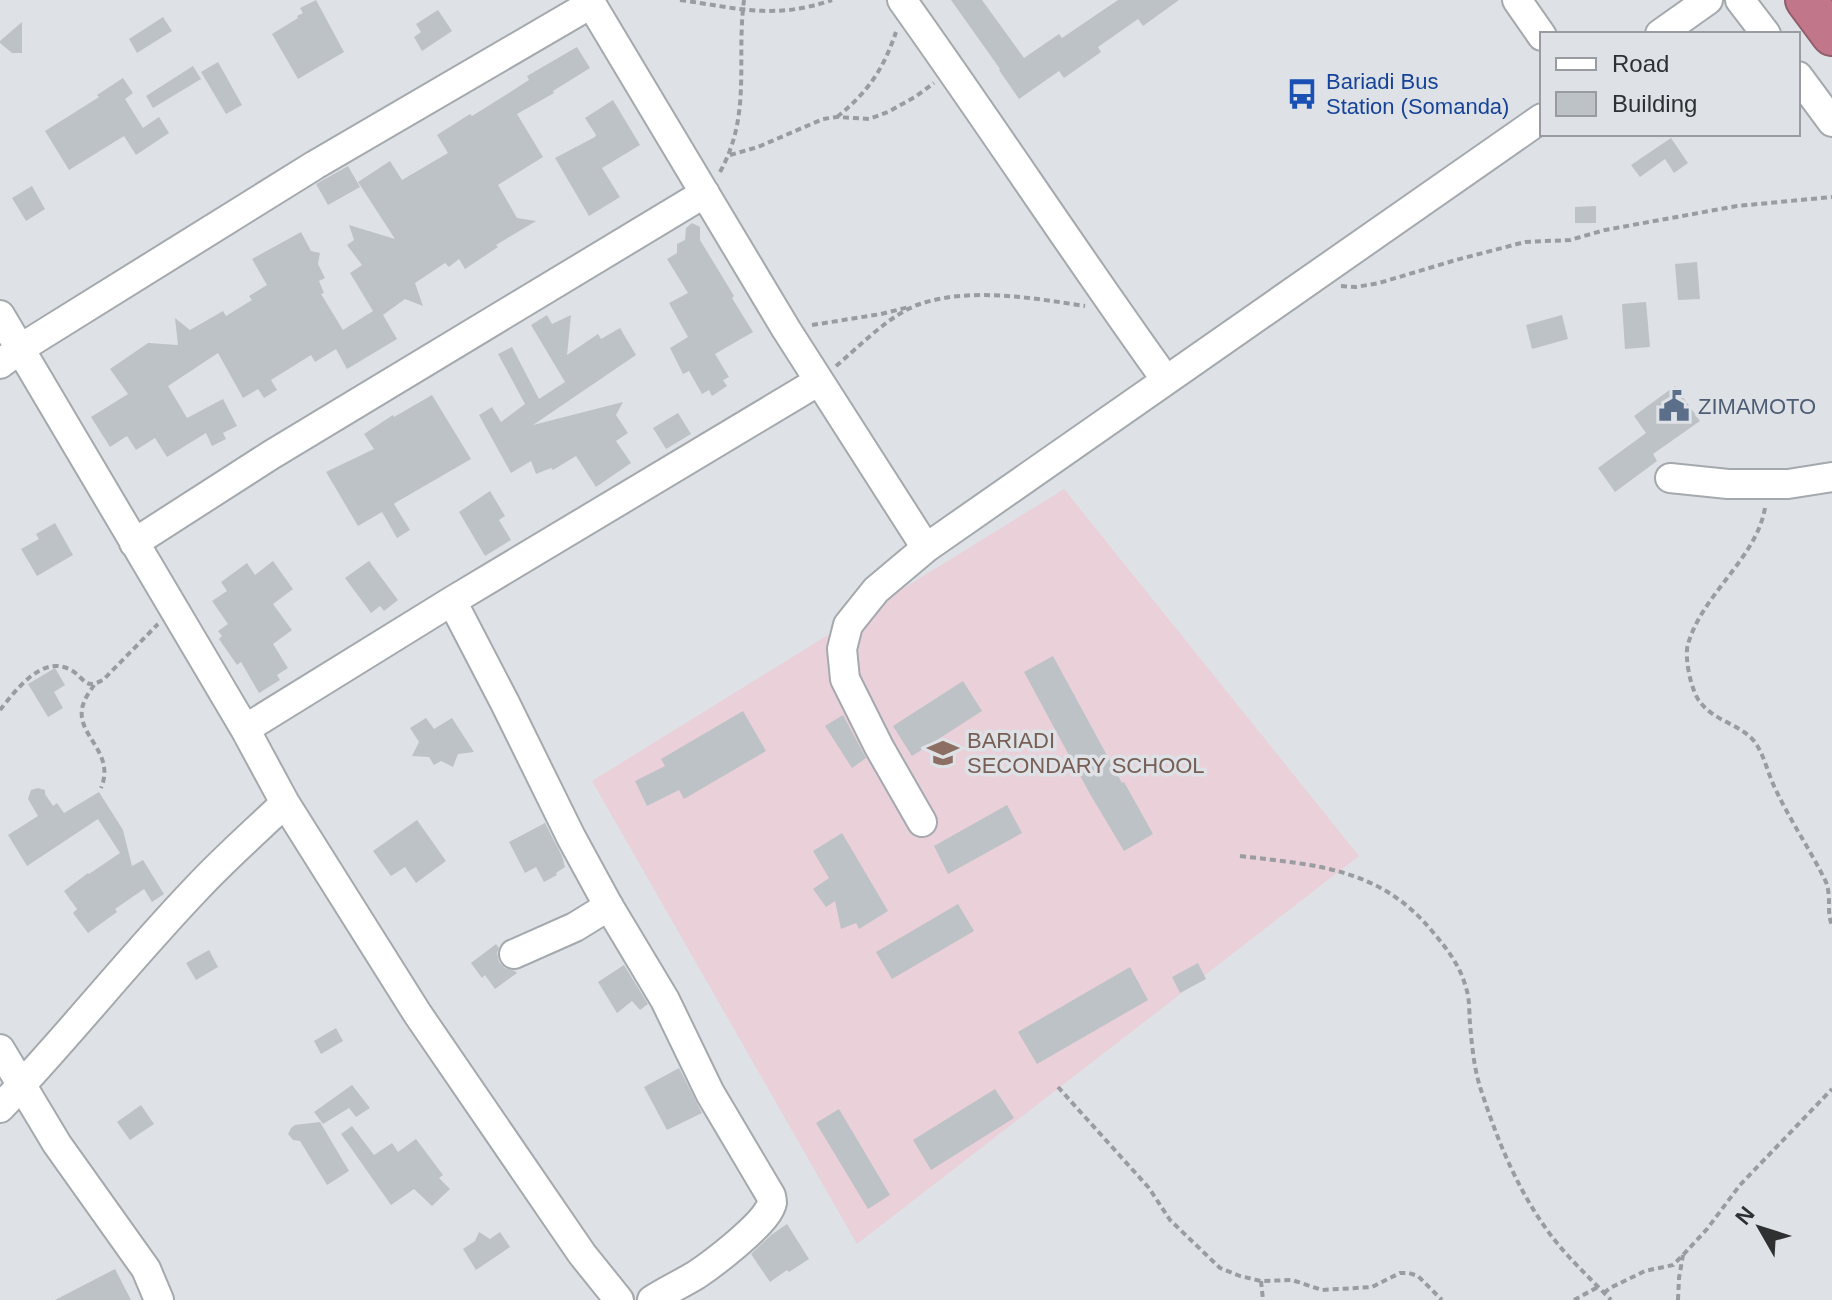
<svg xmlns="http://www.w3.org/2000/svg" width="1832" height="1300" font-family="Arial,sans-serif">
	<rect width="100%" height="100%" fill="#dee2e7"/>
	<path fill="#e9d0d9" d="M1064,489L1359,856L857,1244L592,781Z"/>
	<path fill="#bdc2c6" d="M316,0L344,52L298,79L272,34L298,18L297,16L303,13L300,8Z
		M951,0H982L1024,58L1059,34L1062,38L1118,0H1179L1143,26L1138,19L1098,47L1101,52L1064,78L1059,71L1019,99L999,70L1000,69Z
		M438,10L452,31L422,51L414,37L421,32L416,24Z
		M163,17L172,31L137,53L129,39Z
		M22,22V53H12L0,43V41Z
		M577,47L590,68L553,91L554,93L517,114L543,157L498,185L517,218L536,221L496,245L498,247L465,269L459,259L449,267L445,263L415,283L423,306L405,299L383,315L397,339L347,369L336,349L315,362L311,355L271,380L277,390L264,398L258,389L243,398L218,353L168,386L187,418L223,399L237,426L223,433L226,439L212,446L206,433L167,457L155,438L136,450L127,436L110,447L91,417L128,394L110,369L148,343L178,345L175,318L190,330L223,311L226,316L252,300L249,296L267,285L252,259L301,232L311,251L320,253L318,264L325,278L319,281L324,293L321,294L343,330L373,311L350,273L362,265L347,245L354,240L349,225L395,239L358,182L390,161L402,180L448,153L437,135L470,114L472,116L515,89L529,80L527,76Z
		M218,62L242,105L226,114L201,72Z
		M193,66L201,79L153,108L146,96Z
		M123,78L133,93L125,99L143,128L159,117L169,133L136,155L124,136L69,170L45,131L99,97L97,95Z
		M613,100L640,145L602,168L620,197L589,216L555,158L595,137L596,135L585,118Z
		M1671,138L1688,163L1674,173L1665,159L1640,177L1631,165Z
		M348,166L360,187L328,205L316,184Z
		M32,186L45,209L26,221L12,198Z
		M1596,206V223H1575V207Z
		M692,223L700,227V240L734,296L732,298L753,332L715,354L729,377L723,380L727,386L712,396L709,390L702,394L689,371L683,374L670,348L688,337L669,303L688,293L667,259L677,253V244L685,240L686,228Z
		M1697,262L1700,299L1678,300L1675,264Z
		M1646,302L1650,347L1625,349L1622,304Z
		M547,315L552,324L571,315L567,355L598,334L601,339L620,328L636,355L533,425L623,402L616,415L628,433L616,441L631,463L596,487L576,456L553,470L551,468L536,474L531,461L511,473L479,415L492,407L501,422L525,404L498,354L512,347L539,399L565,382L531,325Z
		M1562,315L1568,339L1532,349L1526,325Z
		M1675,386L1700,421L1653,454L1657,461L1615,492L1598,468L1646,433L1634,416Z
		M432,395L471,459L395,503L394,504L410,530L397,538L382,512L358,526L326,472L374,449L364,434L393,415L394,417Z
		M678,413L691,434L666,449L653,428Z
		M490,491L505,516L499,520L511,540L485,556L459,512Z
		M55,523L73,555L37,576L21,549L39,539L36,534Z
		M273,561L293,589L273,604L292,630L273,644L288,668L277,675L280,680L259,693L241,662L237,665L219,639L222,636L218,631L228,624L212,601L227,591L221,582L247,563L255,575Z
		M369,561L398,600L384,611L380,606L371,613L345,578Z
		M1053,656L1122,783L1124,782L1153,834L1124,851L1090,794L1024,672Z
		M55,668L65,685L54,692L63,708L48,717L28,684Z
		M963,681L982,711L912,756L893,726Z
		M743,711L766,751L684,799L679,790L647,806L635,781L665,766L661,759Z
		M843,715L866,758L852,768L825,726Z
		M426,718L434,729L452,718L474,752L458,754L453,767L441,761L434,765L429,757L412,756L419,742L410,728Z
		M38,788L45,790V794L53,806L57,803L64,813L99,792L123,830L132,866L143,860L164,894L152,902L144,889L115,909L117,912L88,933L73,913L77,909L64,891L88,873L89,874L120,853L98,819L27,866L8,835L38,816L28,799L31,790Z
		M1007,805L1022,833L948,874L934,846Z
		M417,820L446,861L416,883L405,867L391,876L373,851Z
		M545,823L562,856L565,867L556,873L557,875L544,882L536,867L525,873L509,842Z
		M842,833L888,911L859,929L856,923L841,929L835,901L826,907L813,889L829,878L813,851Z
		M958,904L974,931L892,979L876,952Z
		M496,944L499,948L497,953L499,962L505,968L515,971L517,973L495,989L485,975L482,978L471,963Z
		M209,950L218,967L196,980L186,963Z
		M1198,963L1206,979L1180,993L1172,977Z
		M624,965L648,1004L640,1010L632,1001L617,1013L598,982Z
		M1130,967L1148,1000L1037,1064L1018,1032Z
		M336,1028L343,1041L321,1054L314,1041Z
		M679,1068L702,1113L667,1130L644,1087Z
		M352,1085L370,1108L356,1117L349,1108L323,1124L314,1112Z
		M995,1089L1014,1118L931,1170L913,1140Z
		M141,1105L154,1124L130,1140L117,1122Z
		M839,1109L890,1195L868,1209L816,1123Z
		M320,1122L349,1171L327,1185L300,1141L293,1140L288,1134L291,1128L295,1125Z
		M352,1126L374,1155L392,1143L398,1152L416,1139L443,1175L439,1178L450,1189L432,1206L414,1189L391,1205L341,1134Z
		M787,1224L809,1259L789,1272L787,1270L770,1282L751,1254L771,1235Z
		M479,1232L490,1239L500,1232L510,1247L476,1270L463,1249L475,1241Z
		M115,1269L131,1300H55Z"/>
	<g fill="none" stroke-linecap="round" stroke-linejoin="round">
		<defs>
			<path id="minor" d="M589,0L786,329L926,548
				M902,0C992,126 1076,255 1166,380
				M1517,0L1542,36
				M1740,0L1766,34
				M1660,34L1708,0
				M1798,76L1832,122
				M0,315L245,729L285,803L417,1013L582,1254L619,1300
				M0,364L21,348L315,165L591,4
				M1670,478L1728,484H1788L1832,477
				M134,543L271,455L705,193
				M452,601L505,703L571,837L608,905L665,1000L710,1093L771,1196C772,1202 773,1202 770,1208C761,1227 714,1263 696,1275C681,1284 666,1291 652,1300
				M245,729L452,601L819,381
				M922,822L879,747L845,679L842,649L848,625L876,590L926,548L1542,118
				M514,954L575,927L609,906
				M0,1049L57,1144L146,1269L159,1300
				M0,1108C68,1037 129,959 197,888C225,858 256,831 285,803"/>
			<path id="highway" d="M1806,0L1832,35"/>
		</defs>
		<use href="#minor" stroke="#a4a9ad" stroke-width="32"/>
		<use href="#highway" stroke="#8e5e6b" stroke-width="44"/>
		<path stroke="#999ca0" stroke-width="4" stroke-dasharray="6 4" stroke-linecap="butt" d="M680,0C738,8 774,20 832,0
			M837,117C868,92 883,70 896,32
			M730,155L758,147L823,119L837,117L869,119L888,112L915,97L934,83
			M720,172C752,114 736,61 744,0
			M1341,286L1356,287L1379,283L1456,260L1525,242L1570,240L1605,230L1737,206L1832,197
			M812,325L881,314L909,307
			M836,366C860,346 890,314 920,304C970,287 1033,298 1085,306
			M1765,508C1756,559 1703,593 1688,644C1684,657 1691,691 1700,702C1714,721 1740,724 1754,741C1764,754 1767,771 1774,786C1789,819 1810,849 1826,882C1832,899 1826,911 1832,925
			M94,685C91,690 86,696 84,702C71,734 117,750 101,788
			M0,710C16,690 42,654 71,670C86,679 84,690 103,680L158,624
			M1240,856C1316,865 1380,868 1432,931C1447,949 1460,965 1466,988C1470,999 1469,1013 1470,1024C1472,1046 1474,1069 1481,1090C1498,1142 1519,1194 1553,1238C1570,1260 1591,1279 1611,1300
			M1058,1087L1149,1188L1170,1220L1220,1268L1240,1276L1261,1281L1292,1280L1322,1290L1372,1287L1400,1273H1409L1418,1276L1442,1300
			M1261,1281L1263,1300
			M1604,1293L1610,1288L1645,1271L1673,1265L1683,1255L1707,1229L1740,1185L1832,1089
			M1574,1300L1598,1287
			M1678,1300L1679,1278L1683,1255"/>
		<use href="#minor" stroke="#fff" stroke-width="28"/>
		<use href="#highway" stroke="#c2768a" stroke-width="40"/>
	</g>
	<defs>
		<symbol id="bus-bare" viewBox="-9 -9 18 18"><path d="M-5-6H5V4H4V6H2V4H-2V6H-4V4H-5ZM-3.5-4V0h7V-4ZM-3.5 1.2v1.5H-2V1.2ZM2 1.2v1.5H3.5V1.2Z" fill="#1a4fb4" stroke="#dee2e7" stroke-width="2.5" paint-order="stroke"/></symbol>
		<symbol id="civic-bare" viewBox="-9 -9 18 18"><path d="M-.6-6.5H3V-4.5H.6V-3L4-1V1h2V6H-6V1h2V-1L-.6-3ZM-1.2 2.5V6h2.4V2.5Z" fill="#5c6f8a" stroke="#dee2e7" stroke-width="2.5" paint-order="stroke"/></symbol>
		<symbol id="school-bare" viewBox="-9 -9 18 18"><path d="M0-5L7-2L0 1L-7-2ZM-4 1L0 2.5L4 1V4Q0 6-4 4Z" fill="#8d6e63" stroke="#dee2e7" stroke-width="2.5" paint-order="stroke"/></symbol>
	</defs>
	<g fill-rule="evenodd">
		<use href="#bus-bare" x="1280" y="72" width="44" height="44"/>
		<use href="#civic-bare" x="1652" y="384" width="44" height="44"/>
		<use href="#school-bare" x="921" y="731" width="44" height="44"/>
	</g>
	<g text-anchor="middle" dominant-baseline="central" stroke-width="7" stroke-linejoin="round" paint-order="stroke">
		<g font-size="22" fill="#164399" stroke="#dee2e7" text-anchor="start">
			<text x="1326" y="81">Bariadi Bus<tspan x="1326" dy="25">Station (Somanda)</tspan></text>
		</g>
		<g font-size="22" fill="#4e5e75" stroke="#dee2e7" text-anchor="start">
			<text x="1698" y="406">ZIMAMOTO</text>
		</g>
		<g font-size="22" fill="#785e54" stroke="#dee2e7" text-anchor="start">
			<text x="967" y="740">BARIADI<tspan x="967" dy="25">SECONDARY SCHOOL</tspan></text>
		</g>
	</g>
	<rect x="1540" y="32" width="260" height="104" fill="#dee2e7" stroke="#989b9f" stroke-width="2"/>
	<rect x="1556" y="58" width="40" height="12" fill="#ffffff" stroke="#989b9f" stroke-width="2"/>
	<text x="1612" y="72" font-size="24" fill="#2e3032">Road</text>
	<rect x="1556" y="92" width="40" height="24" fill="#bdc2c6" stroke="#989b9f" stroke-width="2"/>
	<text x="1612" y="112" font-size="24" fill="#2e3032">Building</text>
	<g transform="translate(1760 1228) rotate(309)" stroke="#dee2e7" stroke-width="6" paint-order="stroke">
	<path d="M0-6L14 30L0 20L-14 30Z" fill="#2e3032"/>
	<text y="-12" font-size="22" font-weight="bold" text-anchor="middle" fill="#2e3032">N</text>
	</g>
</svg>
